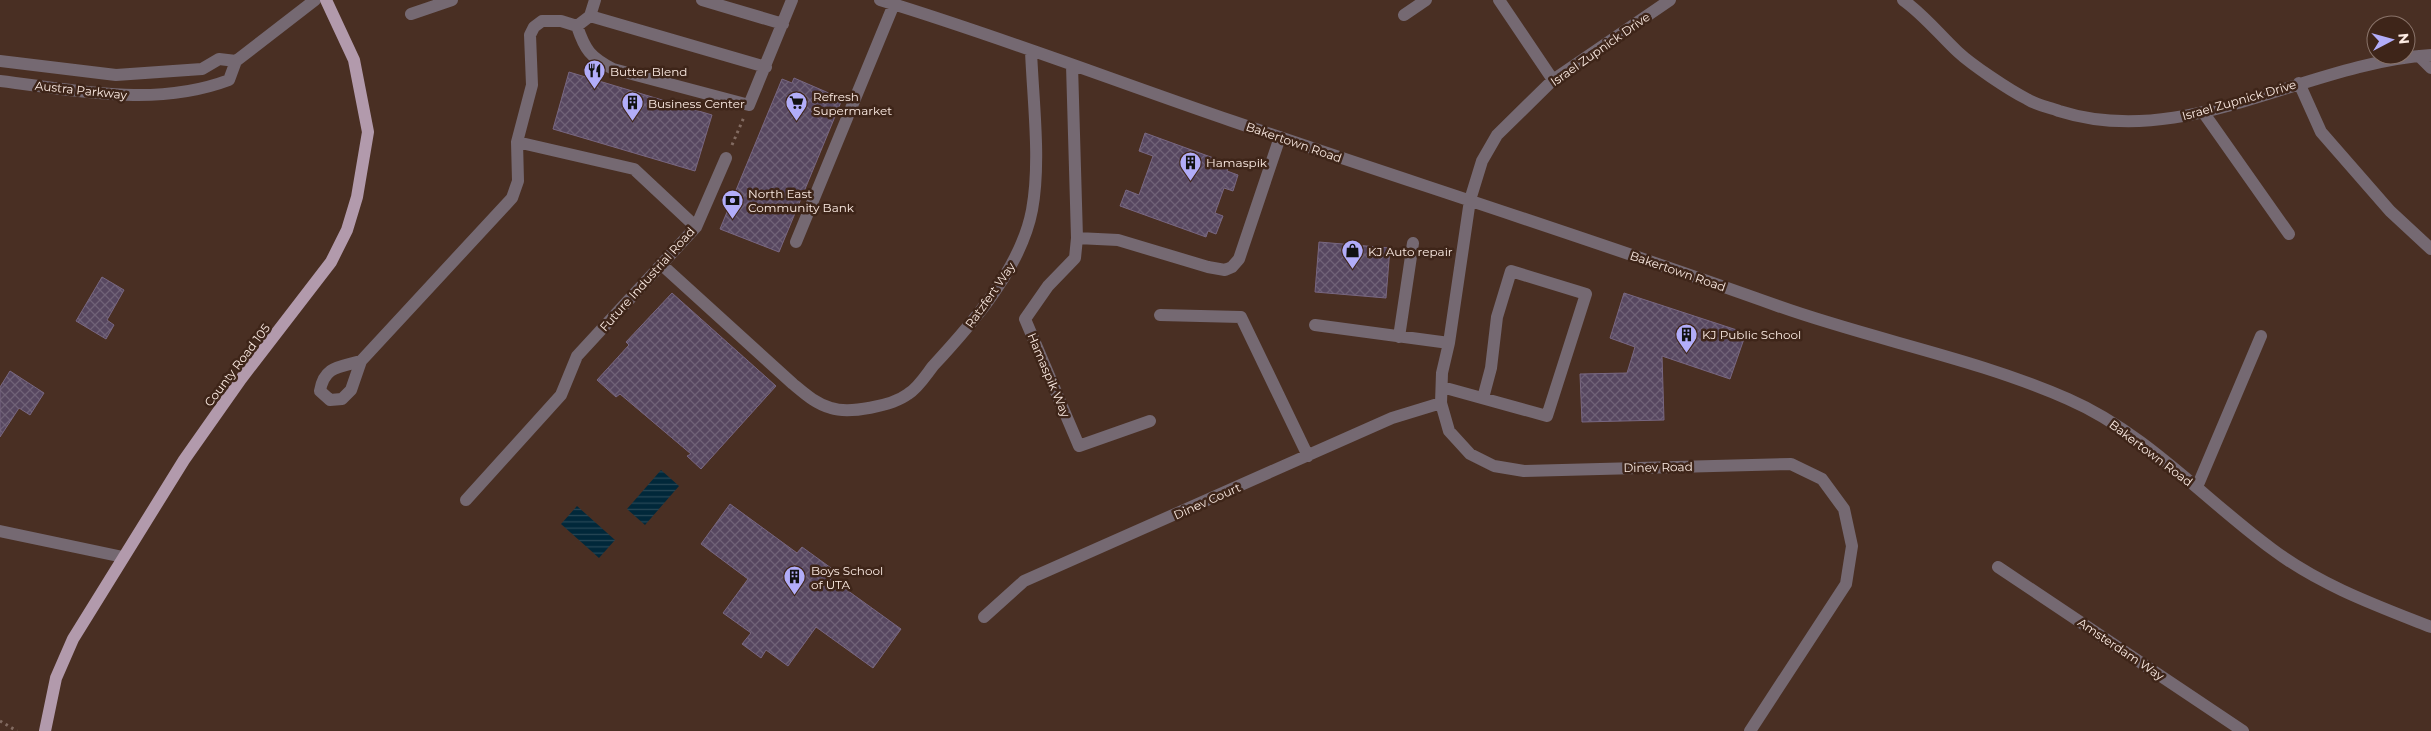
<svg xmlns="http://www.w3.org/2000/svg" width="2431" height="731" font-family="Montserrat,sans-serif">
	<defs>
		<pattern id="water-rules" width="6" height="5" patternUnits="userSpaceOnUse" patternTransform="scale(1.25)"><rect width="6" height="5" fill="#01283a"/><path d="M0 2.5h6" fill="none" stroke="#274756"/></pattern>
		<pattern id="building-cross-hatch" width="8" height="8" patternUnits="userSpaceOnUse" patternTransform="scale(1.25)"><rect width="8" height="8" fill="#574760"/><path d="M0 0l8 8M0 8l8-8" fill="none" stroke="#706277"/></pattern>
	</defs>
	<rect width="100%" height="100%" fill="#492f23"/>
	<path fill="url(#water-rules)" d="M661,470L679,486L645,525L627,509Z
		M577,506L615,540L599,558L561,524Z"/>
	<path fill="url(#building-cross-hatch)" stroke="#786781" d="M569,72L712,115L695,171L553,129Z
		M794,78L831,94L830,97L841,102L779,252L720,229L782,79L792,83Z
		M1145,133L1230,164L1227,171L1238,175L1233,191L1224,188L1215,213L1223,216L1216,234L1208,231L1206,237L1120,206L1126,190L1139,195L1153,156L1139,151Z
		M1319,242L1390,248L1386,298L1315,292Z
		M102,277L124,290L107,320L114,325L106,339L76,321Z
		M672,293L776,386L701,469L687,456L691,454L620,394L616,397L597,380L629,345L626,342Z
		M1624,293L1746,333L1730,379L1662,356L1664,420L1582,422L1580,374L1627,373L1635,347L1610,338Z
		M10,371L44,393L30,415L19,408L0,437V387Z
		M730,504L797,553L802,547L831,568L826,575L901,629L873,668L816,627L788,666L766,650L761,658L742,644L751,633L723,613L748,579L701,544Z"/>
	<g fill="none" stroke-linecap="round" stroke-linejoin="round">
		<path stroke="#826b61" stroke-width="3" stroke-dasharray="2.5 4" stroke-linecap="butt" d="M732,145L744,117
			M0,721L17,731"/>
		<path stroke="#756972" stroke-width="12" d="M595,0L590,16L766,67
			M702,0L783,24
			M880,0C999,36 1115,81 1232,121C1414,183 1597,241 1778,306C1873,340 1975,358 2068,399C2146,433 2204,499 2272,549C2320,585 2375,605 2431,627
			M1499,0L1553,80
			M1670,0L1553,80L1497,135L1482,161L1470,200L1449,343L1442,373L1441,403L1449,431L1470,454L1494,466L1524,471L1791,464L1822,479L1844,509L1852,546L1846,584L1750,731
			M1903,0C1923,14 1940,35 1958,52C1972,65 2009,90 2027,99C2036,105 2048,107 2059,111C2185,151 2305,63 2431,55
			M411,14L452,0
			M1404,15L1426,0
			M577,26C585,50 590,57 613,69L749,105L792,0
			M2419,56L2431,68
			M0,61L116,75L202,69L219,59L236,61
			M1072,65L1077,238L1075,258L1048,286L1025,319L1079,446L1150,421
			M0,81C76,90 155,108 229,80L236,61L315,0
			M2299,83L2321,132L2390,211L2431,249
			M2203,112L2289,234
			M517,142L634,169L696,227
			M1077,238L1118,240L1208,267L1225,270L1232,267L1239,259L1280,137
			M796,242L894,4
			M662,265L793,384C805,394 816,404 831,408C849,414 892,406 908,394C918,388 926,375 933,366C972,324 1021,268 1032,210C1041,162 1033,101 1031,51
			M1160,315L1241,317L1308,456
			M1315,325L1449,343
			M1399,337L1413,243
			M361,361L351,390L342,399L330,400L320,391C324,366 340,367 361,361L512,198L518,181L517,142L532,85L530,35L534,27L542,21H561L577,26L590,16
			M1442,387L1547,416L1586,294L1511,271L1497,317L1491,368L1483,398
			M2197,487L2261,336
			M466,500L561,395L577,356L696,227L726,158
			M0,531L123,557
			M1998,567L2243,731
			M984,617L1024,581L1392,418L1441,403"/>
		<path stroke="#b29aac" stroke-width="12" d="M45,731L56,678L73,639L184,460L241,379L331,262L347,230L357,197L368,132L354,60L326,0"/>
	</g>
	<defs>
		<symbol id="restaurant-pin" viewBox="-11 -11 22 30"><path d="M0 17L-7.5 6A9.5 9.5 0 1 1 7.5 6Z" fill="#b2adf9" stroke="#3e2519"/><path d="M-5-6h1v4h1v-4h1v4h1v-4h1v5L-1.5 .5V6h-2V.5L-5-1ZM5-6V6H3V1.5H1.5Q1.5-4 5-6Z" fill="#111"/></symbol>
		<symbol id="building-pin" viewBox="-11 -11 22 30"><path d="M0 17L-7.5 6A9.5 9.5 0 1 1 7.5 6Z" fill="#b2adf9" stroke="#3e2519"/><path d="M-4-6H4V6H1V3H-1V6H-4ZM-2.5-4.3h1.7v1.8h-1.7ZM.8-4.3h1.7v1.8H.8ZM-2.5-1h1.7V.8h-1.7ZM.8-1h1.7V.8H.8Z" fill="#111"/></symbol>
		<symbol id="supermarket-pin" viewBox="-11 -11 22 30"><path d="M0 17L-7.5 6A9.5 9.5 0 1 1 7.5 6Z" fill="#b2adf9" stroke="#3e2519"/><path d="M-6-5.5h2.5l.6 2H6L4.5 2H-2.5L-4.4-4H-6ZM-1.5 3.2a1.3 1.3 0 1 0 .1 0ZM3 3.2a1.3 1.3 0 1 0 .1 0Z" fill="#111"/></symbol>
		<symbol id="bank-pin" viewBox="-11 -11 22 30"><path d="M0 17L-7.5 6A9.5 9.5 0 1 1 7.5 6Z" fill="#b2adf9" stroke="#3e2519"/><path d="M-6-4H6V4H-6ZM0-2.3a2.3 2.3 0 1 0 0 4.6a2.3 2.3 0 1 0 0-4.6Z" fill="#111"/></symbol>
		<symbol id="shop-pin" viewBox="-11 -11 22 30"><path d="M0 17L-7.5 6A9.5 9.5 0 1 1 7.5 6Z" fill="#b2adf9" stroke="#3e2519"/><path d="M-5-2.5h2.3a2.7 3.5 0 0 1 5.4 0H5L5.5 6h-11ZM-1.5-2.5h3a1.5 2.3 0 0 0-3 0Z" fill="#111"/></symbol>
	</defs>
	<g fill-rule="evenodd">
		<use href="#restaurant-pin" x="582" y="58" width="25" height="34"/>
		<use href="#building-pin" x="620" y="90" width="25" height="34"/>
		<use href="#supermarket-pin" x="784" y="90" width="25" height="34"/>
		<use href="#building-pin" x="1178" y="150" width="25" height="34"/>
		<use href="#bank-pin" x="720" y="188" width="25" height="34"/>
		<use href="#shop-pin" x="1340" y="238" width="25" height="34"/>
		<use href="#building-pin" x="1674" y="322" width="25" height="34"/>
		<use href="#building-pin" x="782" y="564" width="25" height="34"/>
	</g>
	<g text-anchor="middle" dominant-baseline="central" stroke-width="5" stroke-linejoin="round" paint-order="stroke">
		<g font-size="12" fill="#fcebe3" stroke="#3e2519">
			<text transform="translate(1600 49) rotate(-35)">Israel Zupnick Drive</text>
			<text transform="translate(81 90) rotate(6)">Austra Parkway</text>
			<text transform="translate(2239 100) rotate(-16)">Israel Zupnick Drive</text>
			<text transform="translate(1294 142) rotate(19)">Bakertown Road</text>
			<text transform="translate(1678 271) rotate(19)">Bakertown Road</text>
			<text transform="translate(647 279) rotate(-48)">Future Industrial Road</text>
			<text transform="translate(990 295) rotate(-55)">Ratzfert Way</text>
			<text transform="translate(237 365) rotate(-53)">County Road 105</text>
			<text transform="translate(1049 375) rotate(67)">Hamaspik Way</text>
			<text transform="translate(2151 453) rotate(37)">Bakertown Road</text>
			<text transform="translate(1658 467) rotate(-1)">Dinev Road</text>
			<text transform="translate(1207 501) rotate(-24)">Dinev Court</text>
			<text transform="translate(2121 649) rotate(34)">Amsterdam Way</text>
		</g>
		<g font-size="12" fill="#fcebe3" stroke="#3e2519" text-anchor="start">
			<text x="610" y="71">Butter Blend</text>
			<text x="813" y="96">Refresh<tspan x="813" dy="14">Supermarket</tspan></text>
			<text x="648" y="103">Business Center</text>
			<text x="1206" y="162">Hamaspik</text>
			<text x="748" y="193">North East<tspan x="748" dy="14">Community Bank</tspan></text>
			<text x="1368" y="251">KJ Auto repair</text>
			<text x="1702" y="334">KJ Public School</text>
			<text x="811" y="570">Boys School<tspan x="811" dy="14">of UTA</tspan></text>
		</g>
	</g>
	<g transform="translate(2391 40) rotate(84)"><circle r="24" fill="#3e2519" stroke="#8a746a"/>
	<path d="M0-4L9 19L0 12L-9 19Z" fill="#b2adf9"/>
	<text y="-8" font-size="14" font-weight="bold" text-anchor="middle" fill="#fcebe3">N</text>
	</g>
</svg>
